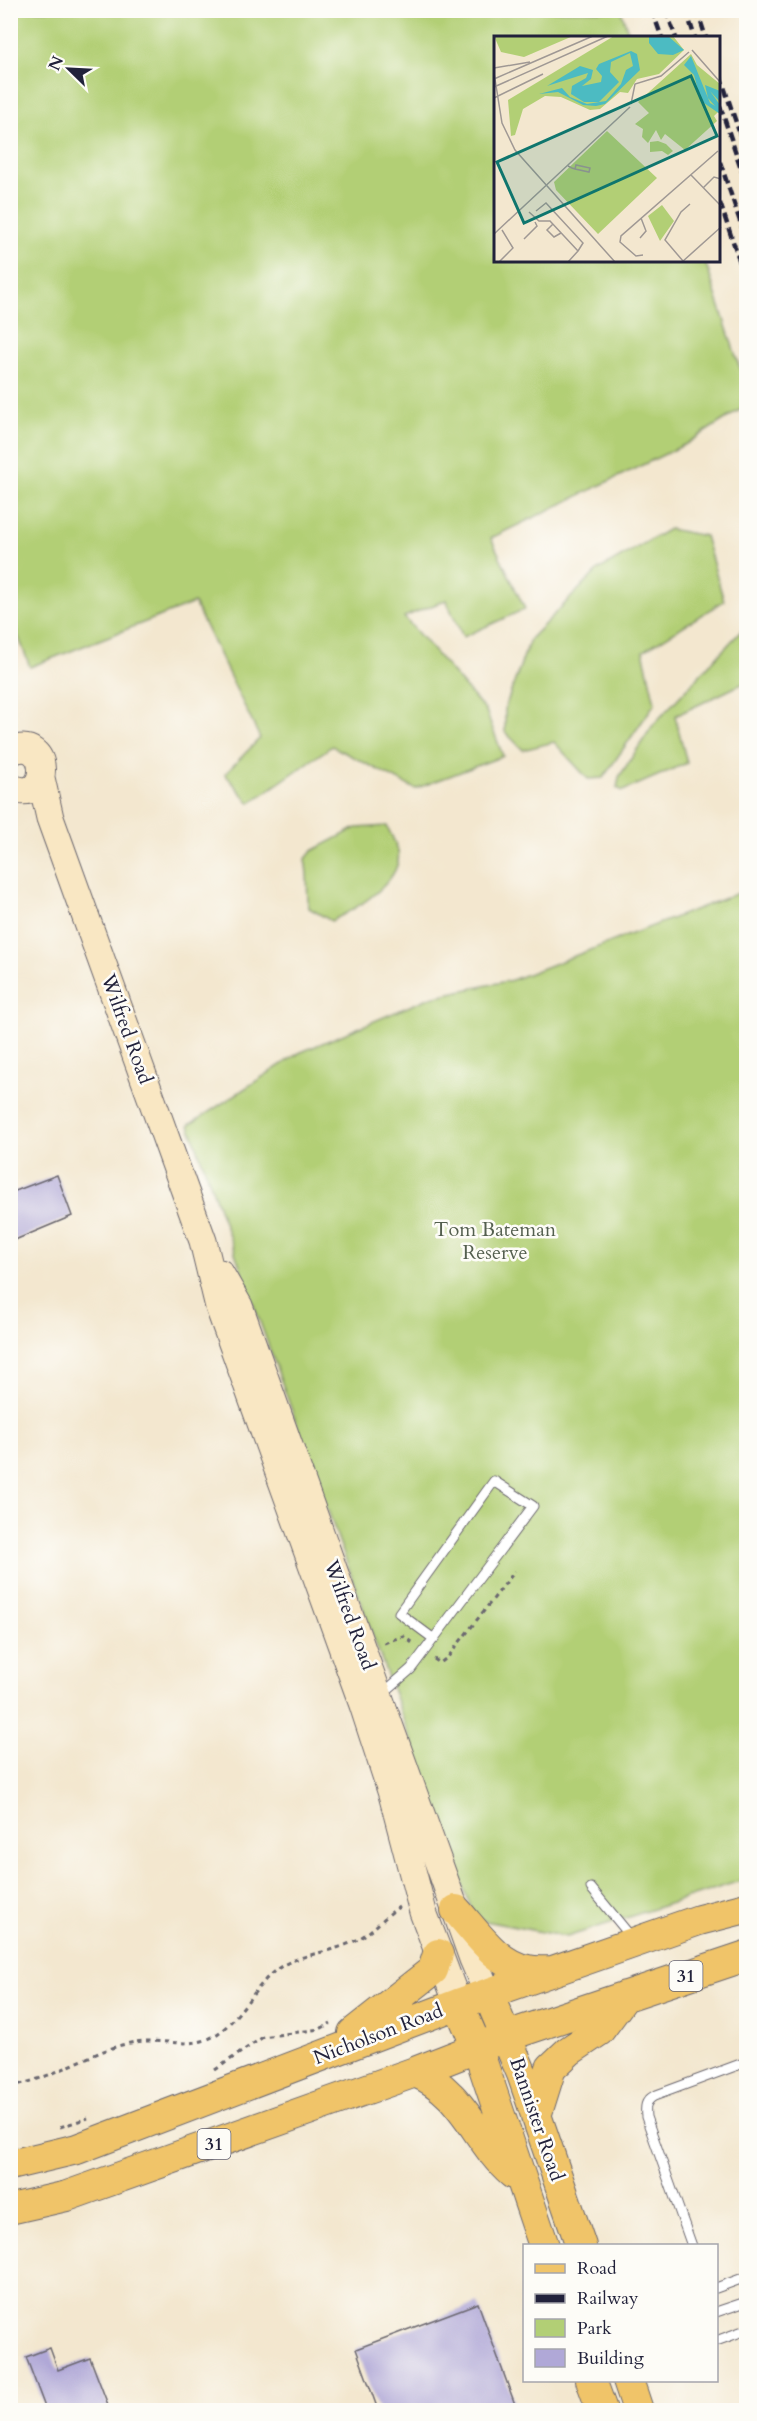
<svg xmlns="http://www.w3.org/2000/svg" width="757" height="2421" font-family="Cardo,serif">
	<rect width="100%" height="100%" fill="#fdfcf7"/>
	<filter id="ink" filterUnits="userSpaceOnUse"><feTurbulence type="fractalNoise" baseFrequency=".0167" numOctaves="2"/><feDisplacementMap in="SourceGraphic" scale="12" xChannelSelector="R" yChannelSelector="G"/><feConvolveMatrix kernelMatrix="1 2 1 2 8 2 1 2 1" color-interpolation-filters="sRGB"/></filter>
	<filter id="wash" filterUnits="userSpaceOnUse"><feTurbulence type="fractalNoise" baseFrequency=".008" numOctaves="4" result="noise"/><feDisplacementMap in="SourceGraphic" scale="24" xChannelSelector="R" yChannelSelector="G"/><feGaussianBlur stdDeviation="1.35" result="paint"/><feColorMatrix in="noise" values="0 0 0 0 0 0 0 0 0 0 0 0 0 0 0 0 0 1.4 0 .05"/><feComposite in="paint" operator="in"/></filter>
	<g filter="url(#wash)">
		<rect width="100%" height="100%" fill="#f3e7cf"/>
		<path fill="#b2cf75" stroke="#6a7858" stroke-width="1.5" d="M11,10L621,11L630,37L496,38V261H705L746,387V406L686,444L491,538L525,609L463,637L446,600L404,617L486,711L503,756L415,789L332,746L250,803L225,774L260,738L194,603L30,667L10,614Z
			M669,529L705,536L724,601L643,651L655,703L603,778L588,779L554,742L523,750L505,732V708L530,639L598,570Z
			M746,629V682L675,716L687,763L623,791L617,788L619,777L653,725L742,630Z
			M387,826C390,833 396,843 398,851C404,882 354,910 331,921L309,908C306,892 309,876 305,860L312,851L356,828Z
			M746,890V1879L567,1937L475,1919L189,1125L299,1053L431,997L512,980Z"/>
		<g id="blocks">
			<path fill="#b0a8d7" d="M57,1175L72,1216L10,1242V1193Z
				M478,2303L517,2410H378L356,2349Z
				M50,2348L58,2370L90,2358L110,2410H46L26,2357Z"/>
		</g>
	</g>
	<g filter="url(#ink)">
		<use href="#blocks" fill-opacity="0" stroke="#6b676f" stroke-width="1.5"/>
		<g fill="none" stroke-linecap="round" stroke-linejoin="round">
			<defs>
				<path id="service" d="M381,1695L411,1669L533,1506L494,1481L399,1613L434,1639
					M591,1888L628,1933L633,1936
					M692,2246L646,2117C645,2107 645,2101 654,2096L746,2062
					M716,2288L746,2277
					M716,2312L746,2302
					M716,2341L746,2330"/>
				<path id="secondary" d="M10,752C51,731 53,808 10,787
					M41,778L50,818L203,1241L219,1307L363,1705L392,1794L423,1912L458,2004
					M220,1273L239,1306L473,1959L488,1994"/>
				<path id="primary" d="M456,1910C476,1932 497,1965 528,1970C535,1972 544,1971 552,1971
					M488,1994L522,2074L581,2246
					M458,2004L477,2047L544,2246
					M353,2033L433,1970L438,1954
					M415,2072C464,2091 476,2142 513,2174
					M536,2116L551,2068L569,2051L599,2031L625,1996
					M10,2165L77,2149L458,2004L699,1920L746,1908
					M10,2209L67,2196L415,2072L507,2036L746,1956
					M591,2380L602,2410
					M628,2380L638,2410"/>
			</defs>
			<use href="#service" stroke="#6b676f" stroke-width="11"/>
			<use href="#secondary" stroke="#6b676f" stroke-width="29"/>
			<use href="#primary" stroke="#6b676f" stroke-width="32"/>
			<path stroke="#6b676f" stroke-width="3" stroke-dasharray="4.5 4.5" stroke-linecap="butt" d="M384,1643L403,1636L415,1645
				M434,1659L440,1663L448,1657L515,1571
				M215,2070L263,2037L320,2029L331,2023
				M10,2086C56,2079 90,2050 135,2042C158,2038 186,2048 208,2039C231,2030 250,1995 268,1977C293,1951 330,1956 360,1938C374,1930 385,1916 399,1907
				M60,2127L88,2118"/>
			<use href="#service" stroke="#fff" stroke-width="9"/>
			<use href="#secondary" stroke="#f9e7c3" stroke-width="27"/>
			<use href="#primary" stroke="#f0c469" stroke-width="30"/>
			<path stroke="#22223b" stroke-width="4.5" stroke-dasharray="9 4.5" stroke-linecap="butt" d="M652,10L662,38
				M666,10L676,38
				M686,10L695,38
				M697,10L706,38
				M720,75L746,152
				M720,106L746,183
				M720,162L746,239
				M720,203L746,280"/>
		</g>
	</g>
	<g text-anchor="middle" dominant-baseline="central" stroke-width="5" stroke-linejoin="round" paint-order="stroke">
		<g fill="#fdfcf7" stroke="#646373" stroke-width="1.5">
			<rect x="669.5" y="1961" width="33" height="30" rx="4.5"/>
			<rect x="197.5" y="2129" width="33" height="30" rx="4.5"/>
		</g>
		<g font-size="18" font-weight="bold" fill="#22223b">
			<text x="686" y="1976">31</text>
			<text x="214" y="2144">31</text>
		</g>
		<g font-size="20" fill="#22223b" stroke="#fdfcf7">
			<text transform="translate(127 1029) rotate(70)">Wilfred Road</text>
			<text transform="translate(350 1615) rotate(70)">Wilfred Road</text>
			<text transform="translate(378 2034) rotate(-21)">Nicholson Road</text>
			<text transform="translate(537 2119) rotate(71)">Bannister Road</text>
		</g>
		<g font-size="20" fill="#545f4f" stroke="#fdfcf7">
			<text x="495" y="1229">Tom Bateman<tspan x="495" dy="23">Reserve</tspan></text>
		</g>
	</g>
	<g transform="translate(494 36)">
		<rect width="226" height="226" fill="#f3e7cf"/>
		<path d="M0,0H79L30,21L7,16ZM120,0H179L190,14L165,38L143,43L134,57L126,56L106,73L96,74L67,61L51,60L29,73L21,99L17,100L14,64ZM197,18L203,29L226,48V74L220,80L223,85L191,114L171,98L167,104L162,94L154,107L148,101L149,93L141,88L155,77L144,66ZM113,95L163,142L104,198L62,154L60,146ZM164,105L172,108L179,115L174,119L168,115L156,116V106ZM168,169L180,185L166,205L154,180Z" fill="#b2cf75"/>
		<path d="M155,0H174L190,14L179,19L164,18L155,7ZM137,15L143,18L146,34L111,68L102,70L89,69L64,56L45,58L68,52L76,61L93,68L112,65L127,48L132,34L139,30L136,17L117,26L116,36L125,46L105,66H90L77,58L78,50L92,42L94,37L53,50L86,30L99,34L97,43L88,50L107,46L108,40L102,33L105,28ZM197,20L216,67L221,70L214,62L211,49L226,55V66L216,55L226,69V78L207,65L200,39L190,29Z" fill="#4cbbc2"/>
		<path fill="none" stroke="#9f9894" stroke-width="1.5" d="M198,14L227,47M0,32L36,26M0,37L8,87L21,114L121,226M0,43L99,0M0,51L114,0M0,62L49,38M137,68L141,48L167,40L195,16M74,130L78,132L81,133L95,136L96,132L82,129L81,133M197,139L227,170M209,152L220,141L227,143M42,175L52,167L89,207L84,215M35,176L45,185H56L84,215L74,226M59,188L53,194L60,201L67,197M0,198L136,71M146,202L152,195L147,182M30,203L43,190L41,186M149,219L142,220L126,206L127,200L224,115M189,225L171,204L187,176L196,168M5,226L19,212L8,194M188,226L227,191"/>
		<path fill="#0f766e" fill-opacity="0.15" stroke="#0f766e" stroke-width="3" d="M197,40L223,100L30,187L3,126Z"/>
		<rect width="226" height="226" fill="none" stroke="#22223b" stroke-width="3"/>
	</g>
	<rect width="757" height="2421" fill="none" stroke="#fdfcf7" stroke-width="36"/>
	<rect x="523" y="2244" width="195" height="138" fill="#fdfcf7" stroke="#a5a5ac" stroke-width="1.5"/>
	<rect x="535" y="2264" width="30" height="9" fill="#f0c469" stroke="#a5a5ac" stroke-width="1.5"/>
	<text x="577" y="2274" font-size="18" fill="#22223b">Road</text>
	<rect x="535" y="2294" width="30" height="9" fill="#22223b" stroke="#a5a5ac" stroke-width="1.5"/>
	<text x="577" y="2304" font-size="18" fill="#22223b">Railway</text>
	<rect x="535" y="2319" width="30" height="18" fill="#b2cf75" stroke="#a5a5ac" stroke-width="1.5"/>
	<text x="577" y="2334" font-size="18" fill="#22223b">Park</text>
	<rect x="535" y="2349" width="30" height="18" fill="#b0a8d7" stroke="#a5a5ac" stroke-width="1.5"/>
	<text x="577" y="2364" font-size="18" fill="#22223b">Building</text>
	<g transform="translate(69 69) rotate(294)" stroke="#fdfcf7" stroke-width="4.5" paint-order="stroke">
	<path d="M0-4.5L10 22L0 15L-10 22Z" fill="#22223b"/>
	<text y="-9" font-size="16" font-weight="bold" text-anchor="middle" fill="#22223b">N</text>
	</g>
</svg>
